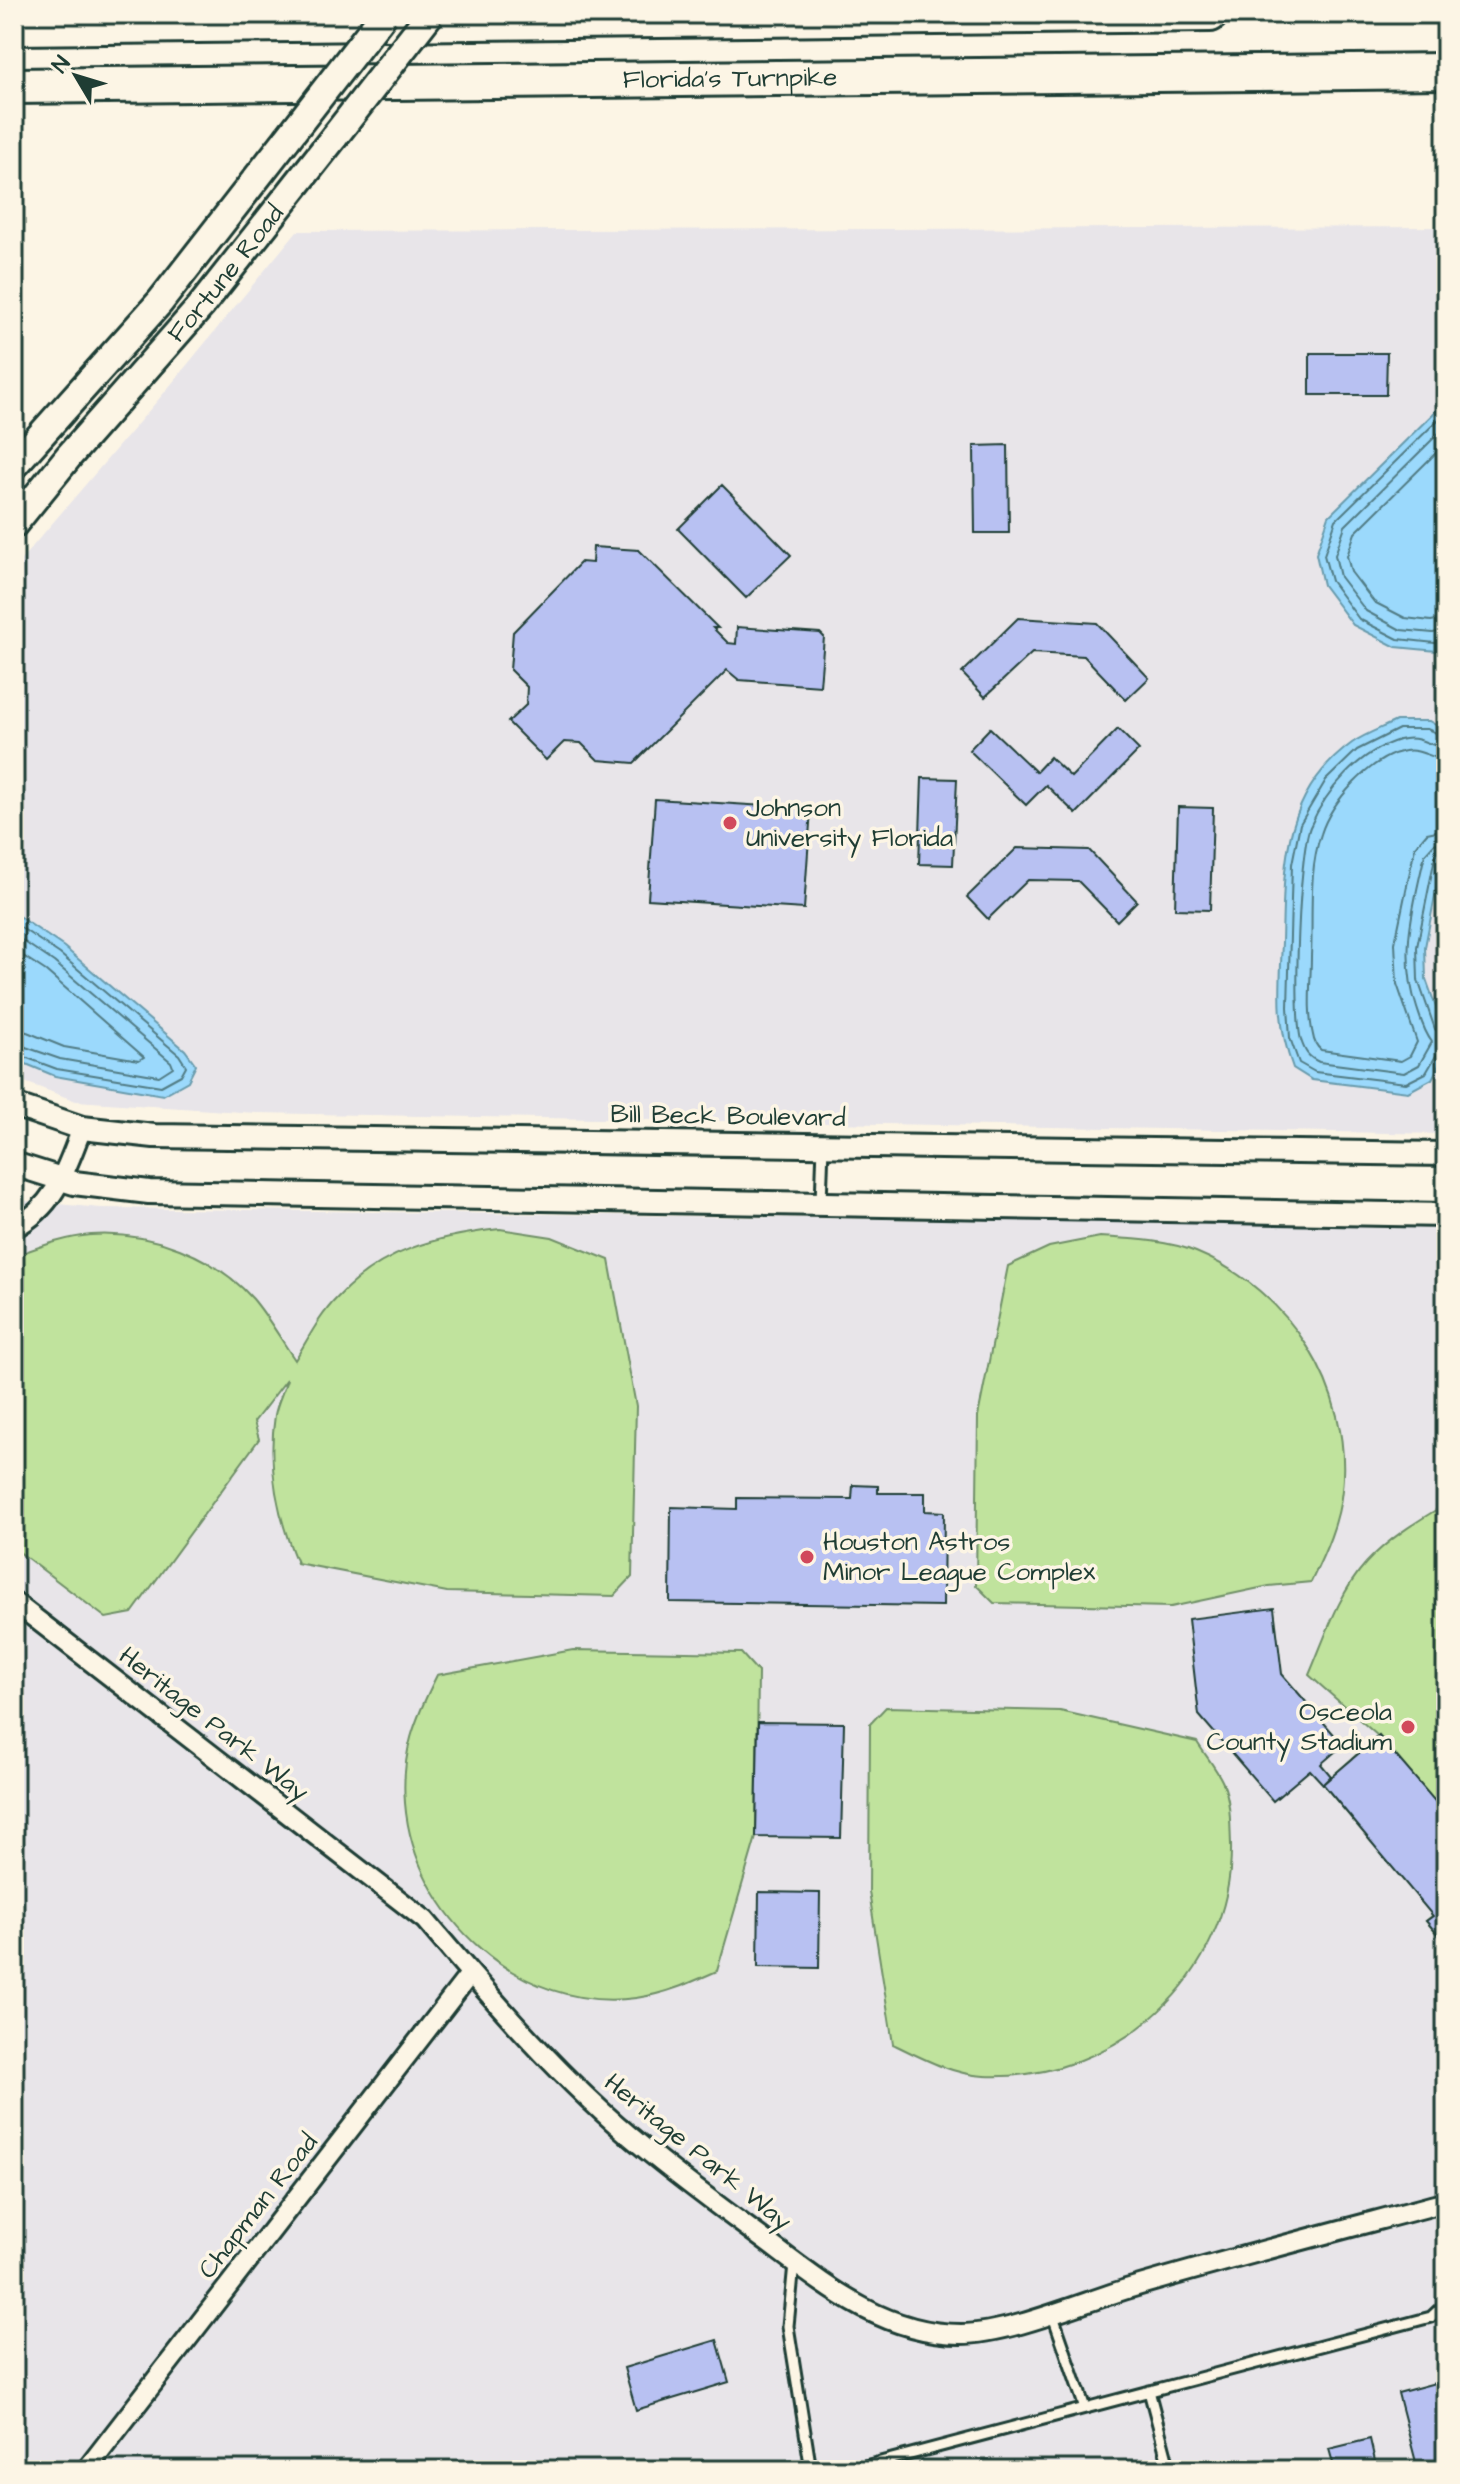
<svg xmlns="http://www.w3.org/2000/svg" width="1460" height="2484" font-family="'Architects Daughter',sans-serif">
	<rect width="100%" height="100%" fill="#fcf5e5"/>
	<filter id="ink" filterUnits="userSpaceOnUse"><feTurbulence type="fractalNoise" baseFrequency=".0125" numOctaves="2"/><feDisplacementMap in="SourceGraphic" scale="16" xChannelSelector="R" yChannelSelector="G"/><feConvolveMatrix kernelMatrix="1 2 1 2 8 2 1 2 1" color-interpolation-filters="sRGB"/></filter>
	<g filter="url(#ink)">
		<path fill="#e8e5e9" d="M1446,227V1134L256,1113L76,1101L14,1078V568L164,393L297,231Z
			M14,1200L101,1208L1446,1227V2470H14Z"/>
		<path fill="#c0e39d" stroke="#709068" stroke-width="2" d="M500,1229L552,1237L609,1260L636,1406L632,1577L614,1596L447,1592L297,1563C277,1515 267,1467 275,1415C277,1403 284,1390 287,1379L254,1422L259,1439L132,1613L106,1618L14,1548V1256C39,1247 65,1237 91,1235C150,1231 214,1255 253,1299C269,1318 281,1340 295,1360C308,1339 319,1316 337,1298C381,1250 437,1236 500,1229Z
			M1100,1237C1132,1239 1166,1240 1196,1252C1289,1290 1353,1389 1342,1490C1339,1522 1325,1553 1311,1582L1269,1586L1171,1607L994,1603L976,1585L978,1416L1008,1266L1049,1247Z
			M1446,1504V1944L1426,1921L1433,1915L1323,1784L1378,1736L1309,1675C1325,1638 1338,1594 1366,1563C1388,1539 1417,1521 1446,1504Z
			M573,1650L741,1653L758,1672L756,1837L717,1971C690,1983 665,1994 636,1998C521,2014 414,1916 405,1803C401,1753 415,1719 437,1675Z
			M886,1707L1060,1711L1197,1742C1205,1755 1217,1769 1223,1783C1231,1801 1230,1825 1231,1844C1234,1977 1115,2082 984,2076C951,2074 922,2058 893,2044L869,1892L870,1724Z"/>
		<path fill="#9bd9fc" stroke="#699bac" stroke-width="2" d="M1446,401V647L1437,651L1396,647L1353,625L1323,585L1316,554L1329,516Z
			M1396,721H1429L1446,731V840L1425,947L1426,979L1443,1027L1444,1056L1432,1079L1408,1092L1312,1080L1293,1068C1276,1023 1280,989 1282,942C1284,864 1282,794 1352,743C1365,734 1382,728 1396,721Z
			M14,913L64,947L185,1050L196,1065L188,1081L163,1095L55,1076L14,1059Z"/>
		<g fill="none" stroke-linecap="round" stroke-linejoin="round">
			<path stroke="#517b84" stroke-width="2" d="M1446,412L1336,520L1324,555L1331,581L1359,619L1398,639L1435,643L1446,640
				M1446,426L1345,526L1335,555L1340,577L1366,611L1401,630L1433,633L1446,630
				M1446,443L1355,533L1347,556L1351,572L1374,602L1405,618L1431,621L1446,618
				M1446,737L1427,729H1399L1357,750L1326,780L1300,824L1292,864L1288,1007L1290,1038L1299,1063L1315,1072L1406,1083L1426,1073L1437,1054L1446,1051
				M1446,747C1429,747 1419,734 1399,740C1359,752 1326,790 1310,827C1299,854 1293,1011 1301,1040C1305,1052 1308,1057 1319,1062L1404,1073L1419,1065L1432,1042C1424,1032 1421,1020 1417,1008C1399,955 1413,907 1425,854L1434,844L1446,841
				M1446,759C1431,759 1420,748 1405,751C1371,757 1331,802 1321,834C1308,871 1313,917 1311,956C1311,981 1307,1010 1313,1035C1314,1042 1316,1046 1321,1050L1401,1061L1410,1056L1417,1042L1397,984L1395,943L1415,847L1427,833L1446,829
				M1446,851L1439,852L1435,857L1417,947L1418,980L1435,1029L1440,1034L1446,1035
				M14,923L60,954L179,1055L186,1066L181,1075L161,1086L57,1069L14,1053
				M14,935L54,962L171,1062L173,1067L159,1076L60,1059L14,1043
				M14,950L46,971L144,1057L139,1060L64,1047L27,1032L14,1030"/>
		</g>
		<path fill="#b8c1f2" stroke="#1f3d34" stroke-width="2" d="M1310,353H1387L1386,395H1310Z
			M1008,445L1009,533H975L974,446Z
			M722,485L791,555L746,598L678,529Z
			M593,547L639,550L718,628H713L728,643L736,644L737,627L820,633L824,637L820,686L739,680L727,670L634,763L598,760L581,743L564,742L546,760L508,722L526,705L527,687L510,670L513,632L581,562L592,563Z
			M1018,618L1097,623L1149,678L1126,700L1084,656L1032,653L985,697L962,673Z
			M990,728L1036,772L1050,757L1071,777L1118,729L1139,750L1076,814L1046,785L1026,805L969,750Z
			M922,778L957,779L953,865L919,864Z
			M655,799L811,809L804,909L648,899Z
			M1178,807L1213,808L1210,910L1175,909Z
			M1017,848L1089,850L1137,901L1117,921L1078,881L1028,880L988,919L967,897Z
			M853,1485L878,1486V1493H925V1511L944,1512L943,1606L670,1602L671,1507L737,1509V1498L852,1499Z
			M1274,1608L1282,1674L1343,1745L1321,1764L1331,1776L1323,1784L1310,1770L1273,1801L1199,1715L1188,1619Z
			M758,1722L844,1723L841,1838L756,1837Z
			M1379,1736L1446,1814V1944L1426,1921L1433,1916L1323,1784Z
			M759,1892L820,1893L819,1968L758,1967Z
			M717,2340L729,2382L636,2410L624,2368Z
			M1446,2380V2470H1418L1398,2393Z
			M1370,2439L1375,2461L1335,2470L1329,2449Z"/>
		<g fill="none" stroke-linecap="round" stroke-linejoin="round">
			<defs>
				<path id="service" d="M821,1202L823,1145
					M794,2264L788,2326L811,2470
					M1052,2313L1085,2408
					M1149,2391L1170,2470
					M850,2470L1431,2317L1446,2303"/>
				<path id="minor" d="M14,1228C56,1206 66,1169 82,1128
					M14,1602L425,1920C492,1999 562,2081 643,2147C680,2178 720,2207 759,2236C820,2281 880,2334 961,2334C1009,2334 1083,2302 1130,2288C1235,2257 1341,2230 1446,2202
					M86,2470L470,1974"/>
				<path id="tertiary" d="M14,1105L82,1128L154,1136L1446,1154
					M14,1164L74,1183L149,1192L1446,1215"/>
				<g id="secondary">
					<path d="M14,465L160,302L287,139"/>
					<path id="s1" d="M14,524L69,456L201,306L335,136"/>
				</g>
				<g id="motorway">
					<path d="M14,27L1210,14"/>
					<path id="s2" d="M14,86L1446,71"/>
				</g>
			</defs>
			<use href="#service" stroke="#1f3d34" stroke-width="15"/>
			<use href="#minor" stroke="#1f3d34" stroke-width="24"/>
			<use href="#tertiary" stroke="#1f3d34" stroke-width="28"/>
			<use href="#secondary" stroke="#1f3d34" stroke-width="32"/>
			<use href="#motorway" stroke="#1f3d34" stroke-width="40"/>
			<use href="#service" stroke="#fcf5e5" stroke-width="9"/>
			<use href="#minor" stroke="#fcf5e5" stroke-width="18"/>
			<use href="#tertiary" stroke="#fcf5e5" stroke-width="22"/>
			<use href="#secondary" stroke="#fcf5e5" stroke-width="26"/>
			<use href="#motorway" stroke="#fcf5e5" stroke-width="34"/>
			<defs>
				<path id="secondary-bridge" d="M335,136L430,14
					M287,139L384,14"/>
			</defs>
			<use href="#secondary-bridge" stroke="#1f3d34" stroke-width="32" stroke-linecap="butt"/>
			<use href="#secondary-bridge" stroke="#fcf5e5" stroke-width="26"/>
		</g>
	</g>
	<g fill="#d1495b" stroke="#fcf5e5" stroke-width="3">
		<circle cx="730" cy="823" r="8"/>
		<circle cx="807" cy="1557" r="8"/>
		<circle cx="1408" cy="1727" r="8"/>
	</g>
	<g text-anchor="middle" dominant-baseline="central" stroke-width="7" stroke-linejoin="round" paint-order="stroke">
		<g font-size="26" fill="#1f3d34" stroke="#fcf5e5">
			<text stroke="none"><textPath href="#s2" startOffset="716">Florida's Turnpike</textPath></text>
			<text stroke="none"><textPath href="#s1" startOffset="328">Fortune Road</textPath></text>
			<text transform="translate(728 1116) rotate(1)">Bill Beck Boulevard</text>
			<text transform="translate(214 1724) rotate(38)">Heritage Park Way</text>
			<text transform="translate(698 2152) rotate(39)">Heritage Park Way</text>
			<text transform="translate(258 2206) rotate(-52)">Chapman Road</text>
		</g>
		<g font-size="26" fill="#1f3d34" stroke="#fcf5e5" text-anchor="start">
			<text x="746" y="808">Johnson<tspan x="746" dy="30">University Florida</tspan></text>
			<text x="823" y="1542">Houston Astros<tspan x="823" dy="30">Minor League Complex</tspan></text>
			<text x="1392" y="1712" text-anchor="end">Osceola<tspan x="1392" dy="30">County Stadium</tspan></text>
		</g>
	</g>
	<rect width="1460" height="2484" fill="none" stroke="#fcf5e5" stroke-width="48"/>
	<rect x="24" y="24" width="1412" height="2436" fill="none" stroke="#1f3d34" stroke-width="3" filter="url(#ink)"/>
	<g transform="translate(76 76) rotate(308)" stroke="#fcf5e5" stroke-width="6" paint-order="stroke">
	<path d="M0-6L14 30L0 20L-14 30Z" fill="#1f3d34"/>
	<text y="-12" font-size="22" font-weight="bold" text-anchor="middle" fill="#1f3d34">N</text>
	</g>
</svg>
